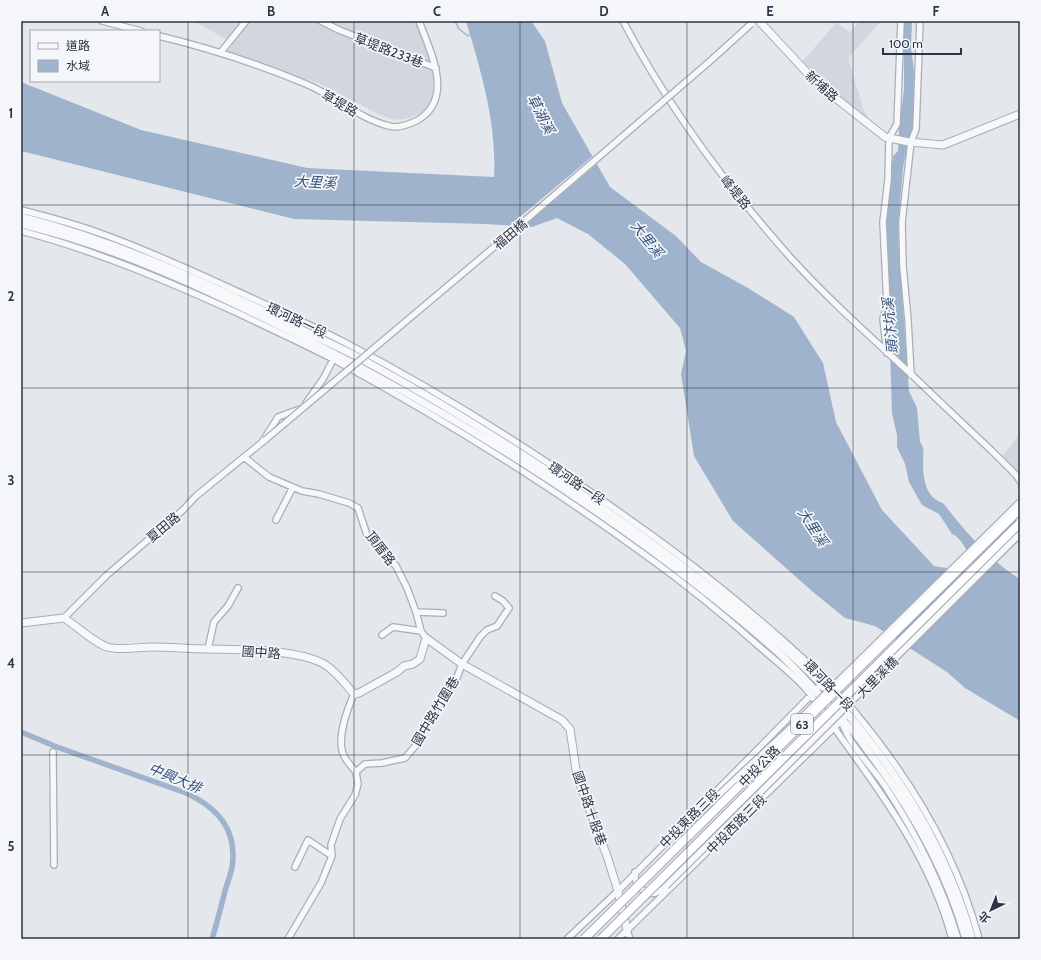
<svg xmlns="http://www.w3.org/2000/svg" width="1041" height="960" font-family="Cabin,'Noto Sans TC',sans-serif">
	<rect width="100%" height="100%" fill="#e4e7ec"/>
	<path fill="#d2d6de" d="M194,21H417L433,72V90L432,98L426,109L420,113L409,118L397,120L382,116L319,83L278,71L228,51L233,43Z
		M860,21H881L848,58L864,111L869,120L824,85L801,63L836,23L850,32Z
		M1020,433V474L1003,456Z"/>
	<path fill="#9fb4cc" d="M466,21H531L545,41L562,103L610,187L676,236L701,262L748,288L794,317L823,363L836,422L882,510L934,566L976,573C973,562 963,538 952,534L939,514L922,505L909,482L905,464L897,447V435L892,413L886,219L893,156L898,151L899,129L904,89V21H912L911,47L914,71L913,126L907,147L903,168L898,226L899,253L909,391L917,408L920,442C925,448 923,455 923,463C923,479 926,498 943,503C965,531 989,560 1020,579V721L965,688L947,672L875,626L845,618L813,592L733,521L694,456L681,374L686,351L680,328L625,264L588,234L557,218L532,227L486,224L294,219L21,151V82L141,130L307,168L494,177C497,124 481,71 466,21Z"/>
	<path fill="#e4e7ec" d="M594,155L598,163L521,228L508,227Z"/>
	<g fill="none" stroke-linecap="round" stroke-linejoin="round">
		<path stroke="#9fb4cc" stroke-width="1.5" d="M455,21L459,29L468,36L471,34"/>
		<path stroke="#9fb4cc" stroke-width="5.5" d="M21,732L57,747L186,793C218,808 238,830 232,868C230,876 227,884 225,891C221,907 217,923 212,939"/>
		<defs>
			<path id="minor" d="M102,21L141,31
				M321,21L339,30L436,68
				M623,21C668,107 726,185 790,257C828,299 871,337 912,375C938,400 964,425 991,450L1016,475L1020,481
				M159,36C209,48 258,64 306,84C335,96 358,118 389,126C398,129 410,124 418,120C455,98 430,51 419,21
				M221,52L246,21
				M21,210C49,217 78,225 105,235C152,252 197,273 243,294C277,310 311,325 344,342C446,395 543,457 636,524C686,559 732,596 778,636C805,660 831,683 854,711C909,777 957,855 979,939
				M21,231C97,251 170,282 242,315C273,330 304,344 335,360C443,419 548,484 648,557C687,585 725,616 761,648C776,661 793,674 806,689C820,706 832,725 845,743C889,803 933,866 952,939
				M887,353L883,319L887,305L883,222L888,180L889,138L897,124L901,21
				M911,375L908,320L903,266L902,222L911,142L916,129L920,21
				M306,403L323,379L335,356
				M263,441L278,417L300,409
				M244,457L269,477L302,491L319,494L349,503L358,508L367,535L396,566L407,588L416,612L421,631L426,638
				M276,520L293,487
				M416,612L443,613
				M64,618L107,575L183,510L196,496L265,440
				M382,635L393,627L421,631
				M208,649L214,622L228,606L238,588
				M354,694C347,710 336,740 344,756C347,762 352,767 356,772
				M841,720C849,745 870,764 885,786C916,833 942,885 958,939
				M53,752L54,865
				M295,867L308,840L332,856
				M635,872C634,884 645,898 658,892C661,891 663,888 666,886
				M627,930L630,939
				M288,939L321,883L332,856L331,845L340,819L355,795L358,784L356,772L365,764L382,763L405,758L417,744L426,724L456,680L462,664L480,637L487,630L497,626L509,608L503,601L495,596
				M567,939L618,891L824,682
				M618,939L844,718"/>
			<path id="tertiary" d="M759,21L812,78L829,93L885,137L909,142L943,145L1020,114
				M21,217C119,242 212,285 302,330C323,340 343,349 363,360C443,403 521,452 595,503C642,535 686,568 730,603C762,628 794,655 822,685C890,758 945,843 972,939
				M21,224C119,247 211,291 300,336C423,398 540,469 651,550C695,583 739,617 780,654C801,674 820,696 839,717C843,722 848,725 852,730C860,739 867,750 874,759C914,813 948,874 966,939
				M21,623L64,618C77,626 93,642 107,647C121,651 138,647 152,647C171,647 191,649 210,649C242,650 296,649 324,664C336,671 345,684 354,694L359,693L397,672L404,666L413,664L420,659L426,638L462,664L562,720L570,729L577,776L607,856L618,891L627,930"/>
		</defs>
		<use href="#minor" stroke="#a9aeb7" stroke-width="8"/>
		<use href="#tertiary" stroke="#a9aeb7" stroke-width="9"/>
		<use href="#minor" stroke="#f7f8fa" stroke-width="5.5"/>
		<use href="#tertiary" stroke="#f7f8fa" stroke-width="7"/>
		<defs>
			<path id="minor-bridge" d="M265,440L500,242L709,62L751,24
				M683,829L744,771L799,720L1020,502
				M666,886L1020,534"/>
			<path id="primary-bridge" d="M584,939L1020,509
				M601,939L1020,523"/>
		</defs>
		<use href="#minor-bridge" stroke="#a9aeb7" stroke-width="8" stroke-linecap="butt"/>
		<use href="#primary-bridge" stroke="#a3abb8" stroke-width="10" stroke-linecap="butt"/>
		<use href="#minor-bridge" stroke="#f7f8fa" stroke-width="5.5"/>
		<use href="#primary-bridge" stroke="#fff" stroke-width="8"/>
	</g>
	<path fill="none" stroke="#2b3445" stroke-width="1" stroke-opacity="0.55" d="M188,21V939M354,21V939M520,21V939M687,21V939M853,21V939M21,205H1020M21,388H1020M21,572H1020M21,755H1020"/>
	<g text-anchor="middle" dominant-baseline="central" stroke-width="3.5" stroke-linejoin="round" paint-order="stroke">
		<rect fill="#f4f6f9" stroke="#676e7b" stroke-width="1" x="791" y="714" width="22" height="20" rx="3"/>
		<g font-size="12" font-weight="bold" fill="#2b3445">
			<text x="802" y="724">63</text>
		</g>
		<g font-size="13" fill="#2b3445" stroke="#f4f6f9">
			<text transform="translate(389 50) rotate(21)">草堤路233巷</text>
			<text transform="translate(822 86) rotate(42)">新埔路</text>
			<text transform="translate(340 103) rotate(30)">草堤路</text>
			<text transform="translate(736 192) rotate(51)">峰堤路</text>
			<text transform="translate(510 234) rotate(-40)">福田橋</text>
			<text transform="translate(297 320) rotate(25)">環河路一段</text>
			<text transform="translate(577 483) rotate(34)">環河路一段</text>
			<text transform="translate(163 527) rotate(-40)">夏田路</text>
			<text transform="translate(381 548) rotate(52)">頂厝路</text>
			<text transform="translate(261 652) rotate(4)">國中路</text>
			<text transform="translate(877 677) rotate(-45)">大里溪橋</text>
			<text transform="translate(829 685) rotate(46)">環河路一段</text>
			<text transform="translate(435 711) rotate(-59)">國中路竹圍巷</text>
			<text transform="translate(759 766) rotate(-45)">中投公路</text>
			<text transform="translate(590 808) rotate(71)">國中路十股巷</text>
			<text transform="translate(689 818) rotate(-45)">中投東路三段</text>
			<text transform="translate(736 824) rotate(-45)">中投西路三段</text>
		</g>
		<g font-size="14" font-style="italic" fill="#34527a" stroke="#f4f6f9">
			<text transform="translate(541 114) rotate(63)">草湖溪</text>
			<text transform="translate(315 182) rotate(3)">大里溪</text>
			<text transform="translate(647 239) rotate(51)">大里溪</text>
			<text transform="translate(890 326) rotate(-95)">頭汴坑溪</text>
			<text transform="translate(813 527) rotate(57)">大里溪</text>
			<text transform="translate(175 778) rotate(23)">中興大排</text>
		</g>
	</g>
	<rect width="1041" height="960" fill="none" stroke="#f4f6f9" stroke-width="44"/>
	<rect x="30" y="30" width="130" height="52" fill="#f4f6f9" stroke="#a4a8b1"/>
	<rect x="38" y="43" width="20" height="6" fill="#f7f8fa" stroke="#a4a8b1"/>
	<text x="66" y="50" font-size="12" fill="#2b3445">道路</text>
	<rect x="38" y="60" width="20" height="12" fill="#9fb4cc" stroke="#a4a8b1"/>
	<text x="66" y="70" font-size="12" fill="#2b3445">水域</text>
	<g transform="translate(991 910) rotate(223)" stroke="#f4f6f9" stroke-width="3" paint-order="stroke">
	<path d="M0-3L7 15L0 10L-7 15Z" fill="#2b3445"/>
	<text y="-6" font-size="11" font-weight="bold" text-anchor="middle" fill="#2b3445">北</text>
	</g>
	<path d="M883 48v6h78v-6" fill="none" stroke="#2b3445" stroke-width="2"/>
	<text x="889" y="48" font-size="12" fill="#2b3445" stroke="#f4f6f9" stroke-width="3" paint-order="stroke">100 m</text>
	<rect x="22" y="22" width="997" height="916" fill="none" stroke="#2b3445" stroke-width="1.5"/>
	<g font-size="13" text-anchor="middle" font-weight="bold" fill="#2b3445">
		<text x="105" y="16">A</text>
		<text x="271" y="16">B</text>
		<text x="437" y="16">C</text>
		<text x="604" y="16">D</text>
		<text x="770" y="16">E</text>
		<text x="936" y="16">F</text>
		<text x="11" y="118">1</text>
		<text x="11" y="301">2</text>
		<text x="11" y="485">3</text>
		<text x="11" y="668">4</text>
		<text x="11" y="851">5</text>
	</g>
</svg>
